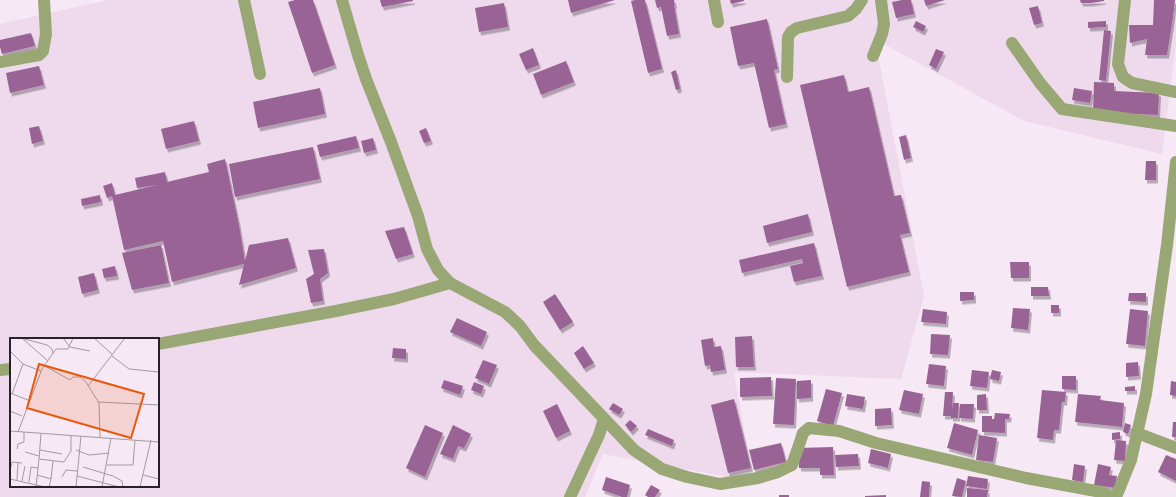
<svg xmlns="http://www.w3.org/2000/svg" width="1176" height="497" font-family="'IBM Plex Sans',sans-serif">
	<defs>
		<filter id="shadow"><feDropShadow dx="2" dy="3.5" stdDeviation="0" flood-color="#0004"/></filter>
	</defs>
	<rect width="100%" height="100%" fill="#f6e8f4"/>
	<path fill="#eedaec" fill-rule="evenodd" d="M108,0H1176V43L1162,154L1024,121L875,39L924,296L901,379L734,372L752,474L728,477L603,454L585,497H0V24ZM11,339H158V486H11Z"/>
	<path fill="#9a6395" filter="url(#shadow)" d="M295,0H313L335,65L312,73L288,2Z
		M380,0H413V1L382,7Z
		M568,0H615L571,13Z
		M635,0H645L662,69L648,73L631,1Z
		M655,0H674L675,5H674L679,34L667,36L661,7L657,8Z
		M730,0H744V1L731,4Z
		M902,0H911L914,14L896,18L892,2Z
		M924,0H945L926,6Z
		M1080,0H1104V1L1091,3H1081Z
		M1154,0H1175L1172,24L1167,55H1145L1147,39L1130,43L1129,25H1153Z
		M504,3L508,27L479,32L475,8Z
		M1038,6L1042,23L1034,25L1029,8Z
		M767,19L778,69L774,70L786,124L769,128L754,63L738,66L730,27Z
		M916,21L926,26L923,32L913,27Z
		M1106,21V27L1088,28V22Z
		M1104,30L1111,31L1106,81L1099,80Z
		M31,33L35,46L2,54L0,47V40Z
		M533,48L539,65L526,70L519,54Z
		M936,49L944,52L936,69L929,65Z
		M566,61L574,82L541,95L533,74Z
		M39,66L44,85L10,93L6,73Z
		M676,70L680,89L676,90L671,72Z
		M844,75L848,92L869,87L894,196L901,195L910,233L900,235L909,272L847,287L800,85Z
		M1094,82L1114,83V91L1159,93L1158,115L1093,112Z
		M320,88L325,114L258,128L253,102Z
		M1074,88L1092,91L1090,103L1072,100Z
		M194,121L199,141L166,149L161,129Z
		M39,126L43,141L32,144L29,128Z
		M426,128L431,141L424,143L419,131Z
		M906,135L911,158L904,160L899,137Z
		M356,136L359,148L320,157L317,145Z
		M373,138L376,150L364,153L361,141Z
		M313,147L320,179L235,197L229,164Z
		M225,159L239,225L245,261L249,245L288,238L296,268L239,285L244,264L172,282L163,241L124,250L112,196L107,198L103,186L112,183L115,195L157,185L137,188L135,178L165,172L167,182L209,172L207,164Z
		M1146,161H1156V180H1145Z
		M100,195L101,202L82,206L81,199Z
		M808,214L812,232L767,243L763,226Z
		M404,227L413,254L396,259L385,231Z
		M814,243L822,276L794,282L790,266L803,263L802,259L742,273L739,260Z
		M161,245L169,283L132,290L122,253Z
		M324,249L328,273L320,279L323,301L311,303L306,279L314,274L308,250Z
		M1010,262H1029V278H1011Z
		M115,266L117,276L104,278L102,269Z
		M94,273L98,290L82,294L78,277Z
		M1031,287H1048L1049,296H1031Z
		M960,292H974V300L960,301Z
		M1129,293H1146V302L1128,301Z
		M555,294L573,322L560,330L543,302Z
		M1051,305H1059V313H1051Z
		M1013,308L1030,309L1028,330L1011,328Z
		M923,309L947,312L946,324L921,322Z
		M1130,309L1148,311L1145,346L1126,344Z
		M457,318L487,332L481,346L450,332Z
		M931,334L950,335L948,355L930,354Z
		M752,336L754,367H736L735,337Z
		M713,338L714,347L721,346L725,370L711,372L710,365L705,366L701,340Z
		M583,346L594,363L584,369L574,353Z
		M393,348L406,349V359L392,358Z
		M483,360L497,365L489,384L475,378Z
		M1138,362L1139,376L1126,377V363Z
		M929,364L946,366L944,386L926,384Z
		M972,370L989,372L987,388L970,386Z
		M992,370L1001,372L999,381L990,379Z
		M1062,376H1076V390L1062,389Z
		M771,377L772,396L740,397V378Z
		M776,378L796,379L794,425L773,424Z
		M444,380L463,386L460,395L441,388Z
		M811,380V398L797,399V381Z
		M1171,381L1176,382V396L1170,395Z
		M474,382L484,386L481,394L471,390Z
		M1135,386V391H1125V387Z
		M826,389L842,393L833,426L817,421Z
		M904,390L923,394L919,414L899,410Z
		M1042,390L1066,392L1065,402H1062L1059,430H1054L1053,440L1037,438Z
		M945,392H953L952,410L953,403H959L958,418H951V416H943Z
		M847,394L865,397L863,409L845,406Z
		M986,394L987,410H977V395Z
		M1078,394L1101,396L1100,400L1124,403L1122,427L1075,422Z
		M734,399L751,468L728,473L711,405Z
		M613,403L623,409L619,415L609,409Z
		M557,404L570,431L556,438L543,411Z
		M960,404H974L973,419L959,418Z
		M891,408L892,425L875,426V409Z
		M995,413L1010,414L1009,419H1005V433L982,432V416H992V419H994Z
		M630,420L637,426L631,432L625,425Z
		M1173,422H1176V437H1172Z
		M954,423L978,430L972,455L947,448Z
		M1125,423L1131,425L1128,434L1123,432Z
		M425,425L443,433L425,477L406,468Z
		M453,425L471,434L464,448L458,446L453,459L440,454Z
		M648,429L674,440L672,446L645,435Z
		M1120,432V439L1112,440V433Z
		M979,435L997,438L993,462L976,460Z
		M1116,440L1126,441L1125,461L1114,460Z
		M781,443L786,462L754,470L749,450Z
		M833,447L834,475H820V468H799L798,448Z
		M871,449L891,454L888,468L868,463Z
		M858,454L859,466L836,467L835,455Z
		M1166,455L1176,459V481L1158,472Z
		M1074,464L1085,466L1083,482L1072,480Z
		M1098,464L1111,467L1109,475L1117,476L1115,488L1094,485Z
		M968,476L988,479L987,489L966,486Z
		M606,477L630,485L627,497H622L602,490Z
		M957,478L966,481L962,497L952,496Z
		M922,481L930,482L929,497H920Z
		M651,485L660,490L655,497H648L645,495Z
		M967,488L988,490L987,497H967Z
		M779,495H789V497H779Z
		M886,495V497H865V496Z"/>
	<g fill="none" stroke-linecap="round" stroke-linejoin="round">
		<path stroke="#99a774" stroke-width="12" d="M244,0L260,74
			M342,0L358,55L366,79L391,142L418,216L427,249L438,270L450,283L505,312L520,326L534,345L634,450L662,469L687,477L720,484L758,478L778,472L792,465L798,448L803,433L809,428L839,431L876,443L1026,478L1101,492L1111,497
			M714,0L718,22
			M1125,0L1118,64L1123,77L1132,83L1176,92
			M1012,43L1040,83L1062,109L1176,126
			M873,56L882,34L884,24L881,0
			M0,62L39,55L43,51L46,34L44,0
			M787,77L788,37L791,32L797,28L848,16L856,9L862,0
			M158,344L336,311L394,299L450,283
			M0,370L11,369
			M1137,433L1176,448
			M570,497L599,435L604,419
			M1116,497L1131,460L1146,394L1167,245L1176,162"/>
	</g>
	<g transform="translate(10 338)">
		<rect width="149" height="149" fill="#f6e8f4"/>
		<path fill="none" stroke="#a499a2" stroke-width="1" d="M11,0L37,7L42,11L43,15M53,0L60,9L80,13M84,0L102,16M13,1L38,23M0,13L13,26L2,56M102,18L119,31L149,34M13,26L31,33M35,28L60,42L63,39H70L76,44L89,65L90,99M78,48L115,0M0,55L18,62M88,64L149,67M0,73L12,78M0,93L149,104M8,94L32,31L46,11H58L63,0M7,111L8,106L14,104V94M30,112L52,116M66,112L79,117L99,115M15,114L29,118M29,121L31,96M97,127H123L125,102M73,129L103,138L112,143L113,149M0,133L2,124L12,125M27,137L41,141L39,149M133,137L149,141M67,138L109,149M52,139L56,132L67,133M0,141L35,149M41,141L43,123M7,142L8,124M12,143L15,128M19,144L21,129L28,130M26,149L29,121L54,124L61,113V98M66,149L71,98M92,149L101,100M130,149L141,102"/>
		<path fill="#e8590c" fill-opacity="0.15" stroke="#e8590c" stroke-width="2" d="M29,26L134,56L121,100L17,70Z"/>
		<rect width="149" height="149" fill="none" stroke="#282227" stroke-width="2"/>
	</g>
</svg>
